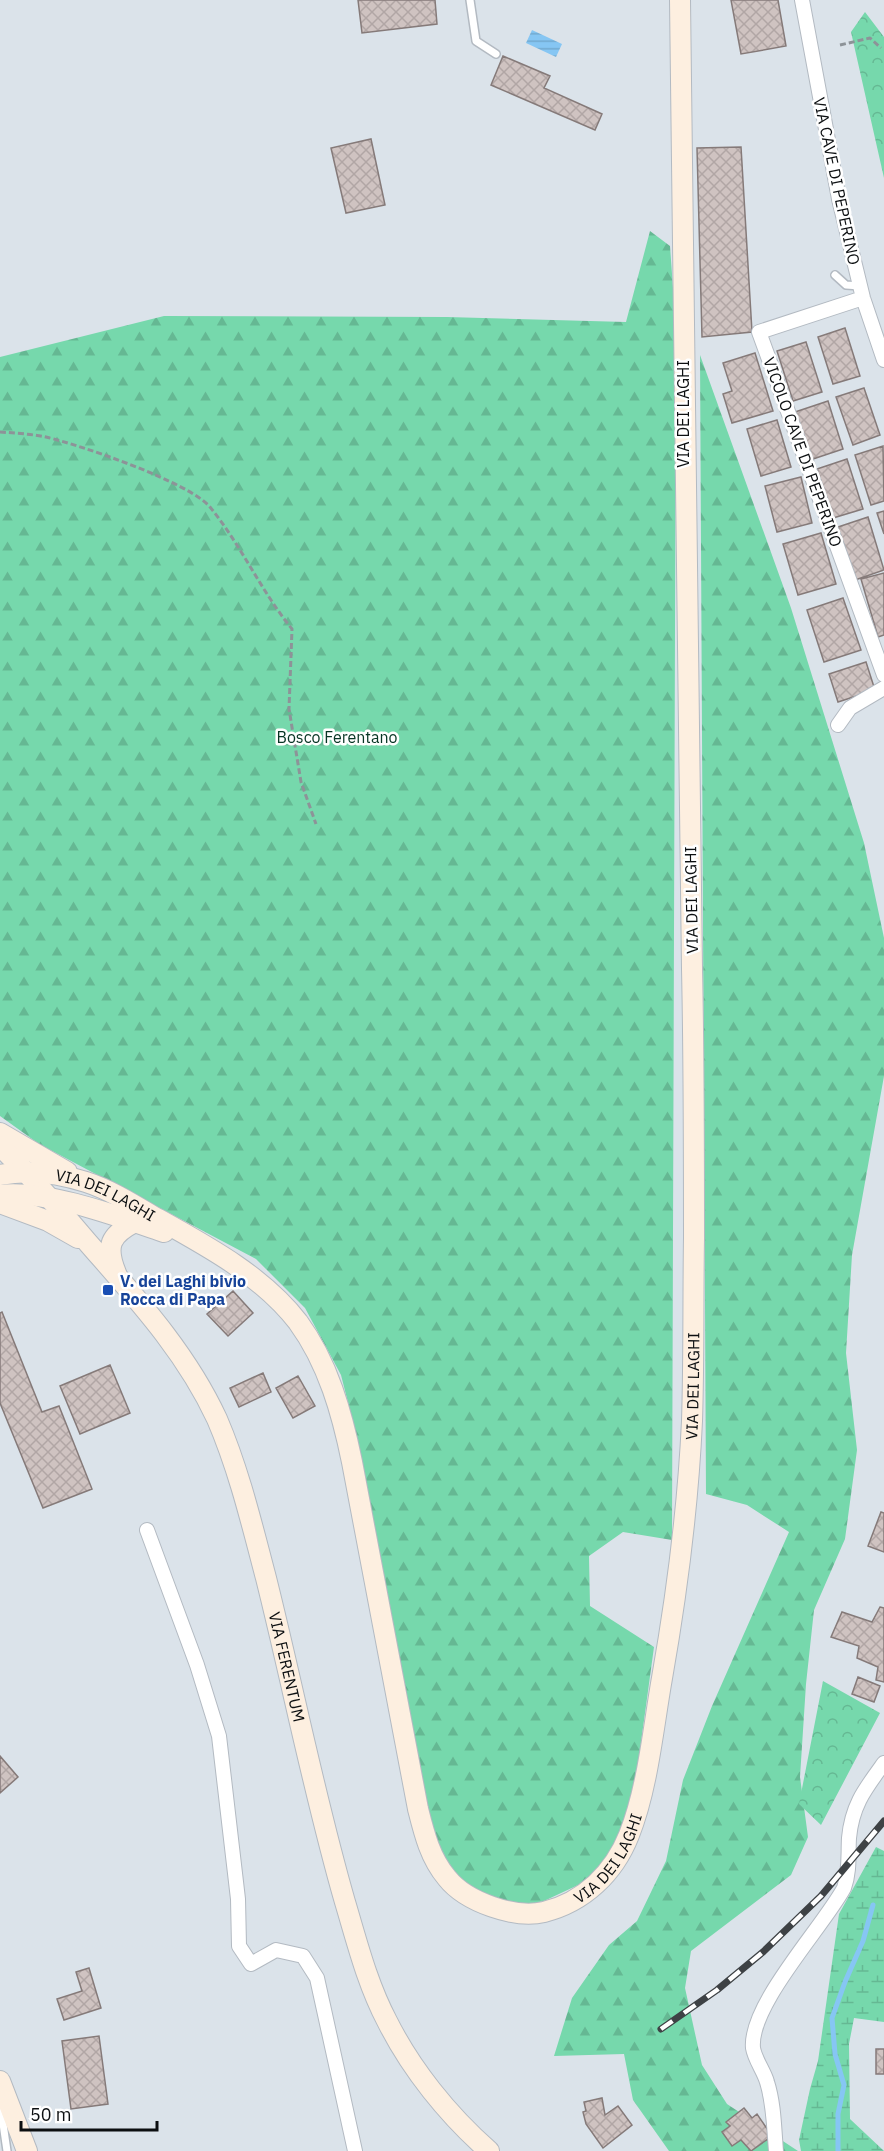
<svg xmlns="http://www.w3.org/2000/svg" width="884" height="2151" font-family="'IBM Plex Sans',sans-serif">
	<defs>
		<pattern id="forest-firs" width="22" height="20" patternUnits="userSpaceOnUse" patternTransform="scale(1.5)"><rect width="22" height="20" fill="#76d8ac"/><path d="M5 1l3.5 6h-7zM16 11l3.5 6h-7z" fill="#65b893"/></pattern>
		<pattern id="wetland-marsh" width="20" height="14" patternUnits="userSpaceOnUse" patternTransform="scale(1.5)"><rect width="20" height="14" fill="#76d8ac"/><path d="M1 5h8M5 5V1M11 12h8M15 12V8" fill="none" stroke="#65b893"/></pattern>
		<pattern id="park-crowns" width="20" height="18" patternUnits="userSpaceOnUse" patternTransform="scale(1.5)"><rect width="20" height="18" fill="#76d8ac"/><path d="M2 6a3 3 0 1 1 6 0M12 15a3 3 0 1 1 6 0" fill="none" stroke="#65b893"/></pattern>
		<pattern id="water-rules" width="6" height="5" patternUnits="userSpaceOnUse" patternTransform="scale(1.5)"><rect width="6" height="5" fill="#86c6f3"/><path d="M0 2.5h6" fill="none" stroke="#72a9cf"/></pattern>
		<pattern id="building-cross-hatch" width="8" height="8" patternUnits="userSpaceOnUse" patternTransform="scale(1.5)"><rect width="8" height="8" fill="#cfc3c1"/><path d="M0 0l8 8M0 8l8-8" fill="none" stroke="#b1a6a5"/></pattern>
	</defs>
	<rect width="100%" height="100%" fill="#dbe3ea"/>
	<path fill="url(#forest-firs)" d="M650,231L670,246L676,330L672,1540L623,1532L589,1556L590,1606L654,1647L633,1801L618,1839L591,1879L544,1901L517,1907L469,1888L443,1862L427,1819L358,1442L341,1375L305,1308L256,1259L39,1144L0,1116V357L164,316L447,317L626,322Z
		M700,355L791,608L864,843L884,938V1076L852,1255L846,1353L857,1450L845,1539L814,1610L806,1684L800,1777L808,1837L791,1875L691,1951L685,1988L702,2065L727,2104L798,2151H669L633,2100L624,2054L554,2056L572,1998L609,1945L637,1921L666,1861L683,1780L712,1706L789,1532L747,1505L706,1494Z"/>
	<path fill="url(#wetland-marsh)" d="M876,1847L884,1851V2022L854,2018L849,2044L850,2119L884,2151H801L799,2140L810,2089L818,2061L839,1914Z"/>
	<path fill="url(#park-crowns)" d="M865,12L884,37V178L851,32Z
		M823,1681L880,1713L821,1825L799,1804Z"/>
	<path fill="url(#water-rules)" d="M532,30L562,44L556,57L526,43Z"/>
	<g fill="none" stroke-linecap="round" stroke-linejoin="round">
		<path stroke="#86c6f3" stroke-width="5" d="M838,2151V2114L844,2085L835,2054L832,2018L845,1982L863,1941L873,1905"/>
	</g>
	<path fill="url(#building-cross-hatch)" stroke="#857a79" stroke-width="1.5" d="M358,0H435L437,24L362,33Z
		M731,0H778L786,46L741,54Z
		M503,56L550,76L544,88L602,114L595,130L491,85Z
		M371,139L385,205L346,213L331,148Z
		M741,147L752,332L702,337L697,148Z
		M845,328L860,376L833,384L818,337Z
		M806,342L822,392L793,401L777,351Z
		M755,353L773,411L732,423L723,394L732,391L723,363Z
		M864,388L880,435L853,445L836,397Z
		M828,401L843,449L810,460L795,412Z
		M777,420L791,467L761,476L747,429Z
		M883,446L884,501L871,505L855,455Z
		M847,459L863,509L833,518L817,469Z
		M801,477L812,523L777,532L765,486Z
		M884,511V534L877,513Z
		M868,517L884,570L855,580L838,527Z
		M821,533L836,584L798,595L783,544Z
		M884,573V635L878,637L861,579Z
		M843,598L861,650L824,662L807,610Z
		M866,662L875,690L838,702L829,674Z
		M233,1291L253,1313L228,1336L207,1314Z
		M2,1312L42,1412L59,1406L92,1489L43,1508L0,1403V1313Z
		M110,1365L130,1413L80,1434L60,1386Z
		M263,1373L271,1392L239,1407L230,1388Z
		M298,1376L315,1406L293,1418L276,1388Z
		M881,1512L884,1513V1552L868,1546Z
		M880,1607L884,1608V1682L876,1680L878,1667L857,1658L859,1646L831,1637L842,1612L872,1622Z
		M858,1677L880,1686L874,1702L852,1694Z
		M0,1756L18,1777L0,1793Z
		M89,1968L101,2008L64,2020L57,1999L82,1991L76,1972Z
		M99,2036L108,2104L71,2109L62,2041Z
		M876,2049H884V2074H876Z
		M602,2098L605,2115L618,2106L632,2125L603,2148L586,2124L583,2112L586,2111L584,2102Z
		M744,2108L752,2118L757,2114L772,2136L751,2151L741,2140L732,2146L722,2132L730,2126L726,2122Z"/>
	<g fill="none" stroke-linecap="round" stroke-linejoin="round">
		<defs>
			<path id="lane" d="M470,0L476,41L496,54
				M835,275L846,285L860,286
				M0,2103L7,2151"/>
			<path id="street" d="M802,0L839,199L863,298L884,360
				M863,298L759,332L884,675
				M838,725L850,708L884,688
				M147,1530L197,1665L219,1736L238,1899L239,1946L251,1964L276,1950L303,1956L317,1978L355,2151
				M776,2151C774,2128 774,2104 767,2082C764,2071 755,2060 753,2048C749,2005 823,1927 844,1888C850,1871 848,1855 849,1838C852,1805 865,1789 884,1763"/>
			<g id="secondary">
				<path d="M0,1133L67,1172"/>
				<path id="s1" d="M0,1146C32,1177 60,1210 89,1244C137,1299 186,1352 217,1419C239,1470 252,1525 266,1578C293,1686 314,1795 345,1902C357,1942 367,1983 387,2021C411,2069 448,2115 489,2151"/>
				<path id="s2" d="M0,1175C29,1169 58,1173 86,1182C108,1189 131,1203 151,1215C203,1244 261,1274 298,1322C328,1363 342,1413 352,1462L418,1809C424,1833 430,1858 447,1878C466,1902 515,1919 544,1912C584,1902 614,1873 629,1835C648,1787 653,1729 662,1678C677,1593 688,1507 692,1421C694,1360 693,1299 694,1238C694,1148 694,1059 692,969C687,646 682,323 680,0"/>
				<path d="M0,1195C45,1189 120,1217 164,1232"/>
				<path d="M0,1203L48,1221L78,1238"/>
				<path d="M116,1273C105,1246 110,1235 135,1222"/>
				<path d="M0,2081L27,2151"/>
			</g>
		</defs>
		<use href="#lane" stroke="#b3bac2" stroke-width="10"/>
		<use href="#street" stroke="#b3bac2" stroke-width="16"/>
		<use href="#secondary" stroke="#b3bac2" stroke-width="22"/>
		<path stroke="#8d9398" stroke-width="3" stroke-dasharray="6 3" stroke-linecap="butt" d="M840,45L870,38L881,48
			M0,432C15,433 31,434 46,437C80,445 189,482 210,507C241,545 261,591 292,629L289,709L301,782L316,824"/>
		<use href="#lane" stroke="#fff" stroke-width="7"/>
		<use href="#street" stroke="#fff" stroke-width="14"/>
		<use href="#secondary" stroke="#fdefe0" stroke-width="20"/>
		<defs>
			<path id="rail" d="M661,2029L717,1990L763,1952L821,1896L884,1821"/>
		</defs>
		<use href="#rail" stroke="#3e4245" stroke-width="7"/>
		<use href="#rail" stroke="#fff" stroke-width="4.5" stroke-dasharray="14" stroke-linecap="butt"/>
	</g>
	<rect fill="#1a4fb4" stroke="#fff" stroke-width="2" x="102" y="1284" width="12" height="12" rx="3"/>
	<g text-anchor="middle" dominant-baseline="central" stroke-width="5" stroke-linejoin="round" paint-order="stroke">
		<g font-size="16" fill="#0c0f11" stroke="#fff">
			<text transform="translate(837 181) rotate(78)">VIA CAVE DI PEPERINO</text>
			<text transform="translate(683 414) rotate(-90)">VIA DEI LAGHI</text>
			<text transform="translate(803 452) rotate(70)">VICOLO CAVE DI PEPERINO</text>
			<text transform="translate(691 900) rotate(-91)">VIA DEI LAGHI</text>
			<text stroke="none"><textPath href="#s2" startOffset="110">VIA DEI LAGHI</textPath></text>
			<text stroke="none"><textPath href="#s2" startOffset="1604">VIA DEI LAGHI</textPath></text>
			<text stroke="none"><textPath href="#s1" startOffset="608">VIA FERENTUM</textPath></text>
			<text stroke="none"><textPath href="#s2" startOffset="1118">VIA DEI LAGHI</textPath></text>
		</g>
		<g font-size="16" fill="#073524" stroke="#fff">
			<text x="337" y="737">Bosco Ferentano</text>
		</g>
		<g font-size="16" font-weight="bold" fill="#164399" stroke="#fff" text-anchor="start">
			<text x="120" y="1281">V. dei Laghi bivio<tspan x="120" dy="18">Rocca di Papa</tspan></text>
		</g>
	</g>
	<path d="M21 2121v9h136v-9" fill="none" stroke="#0c0f11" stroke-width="3"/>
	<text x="30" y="2121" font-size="18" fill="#0c0f11" stroke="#ffffff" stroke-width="4.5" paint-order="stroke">50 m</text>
</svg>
